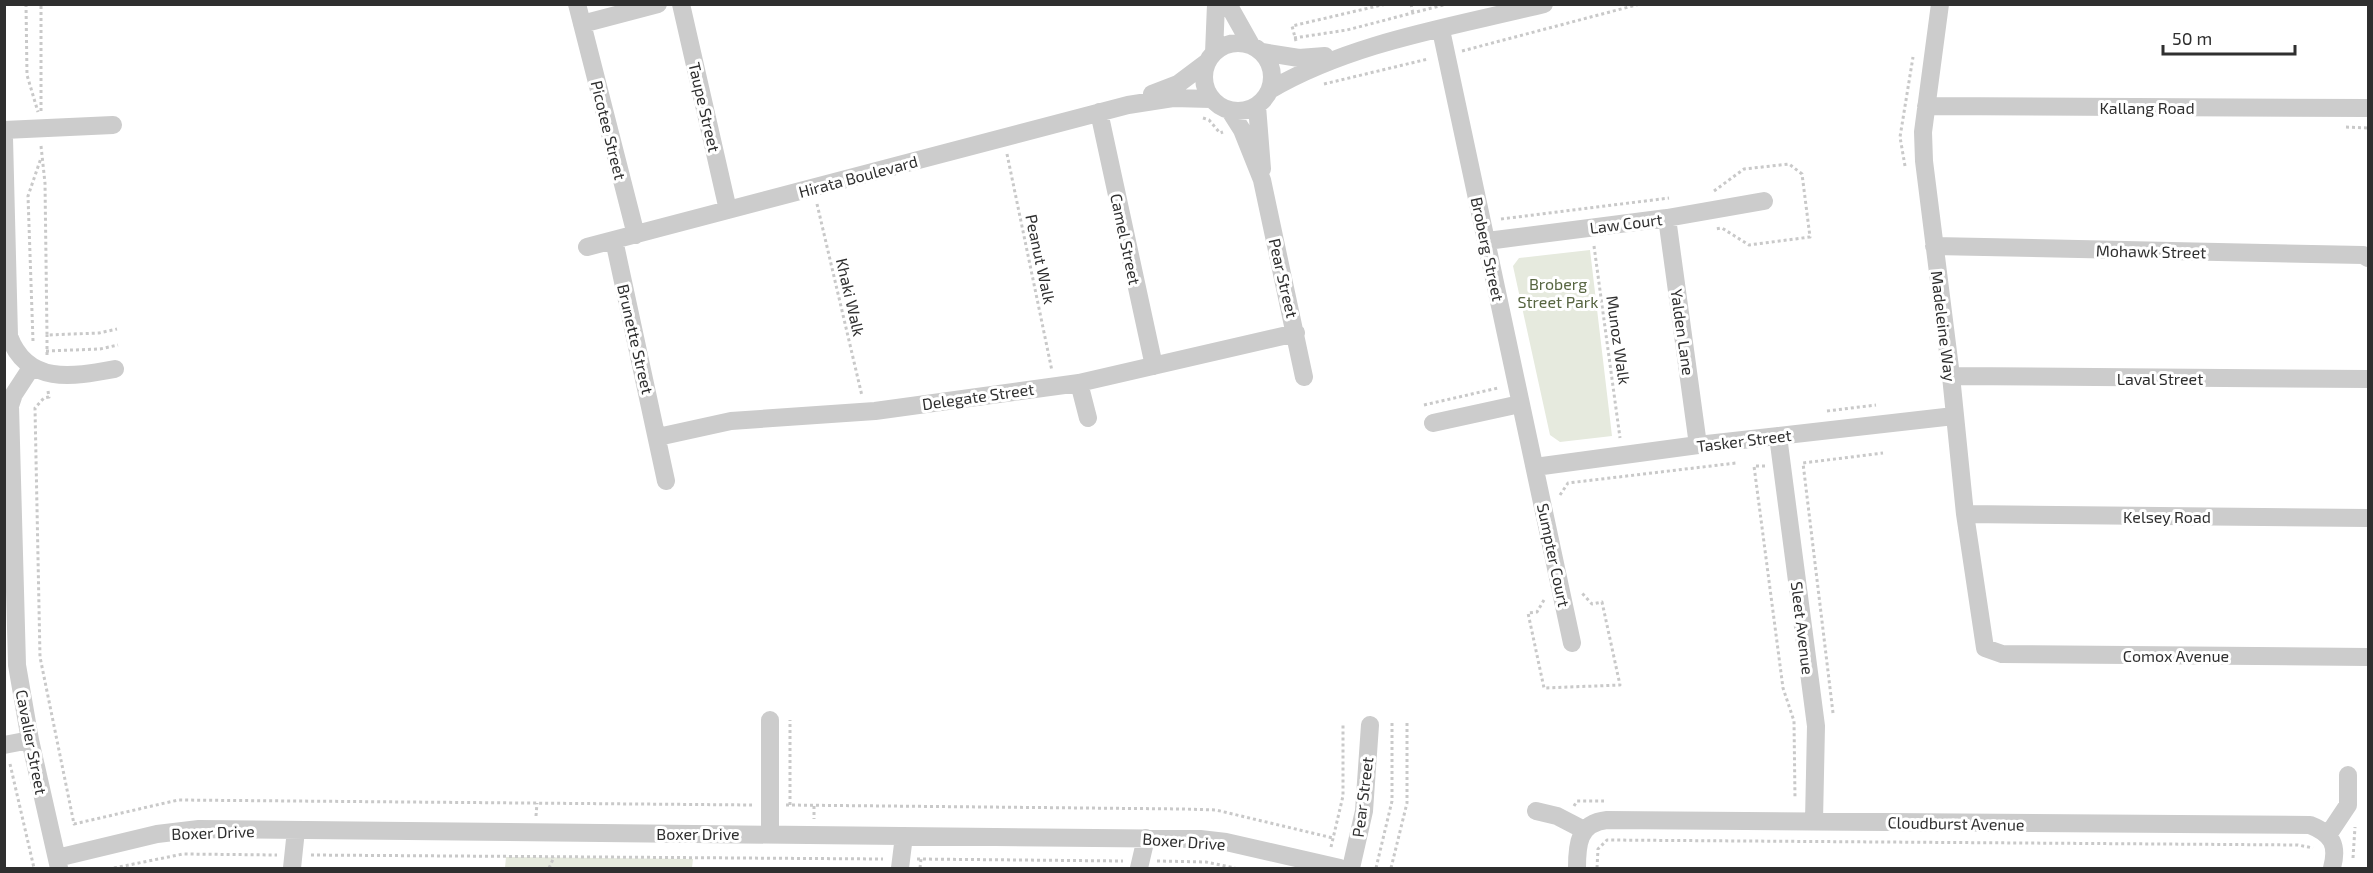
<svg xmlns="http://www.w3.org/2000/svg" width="2373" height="873" font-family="'Exo 2',sans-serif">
	<rect width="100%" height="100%" fill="#fff"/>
	<path fill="#e6eade" d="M1590,250L1612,436L1560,442L1550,435L1513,266L1519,258Z
		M506,857L693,859L692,868H505Z"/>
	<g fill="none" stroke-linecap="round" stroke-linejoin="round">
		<path stroke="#c9c9c9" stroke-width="3" stroke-dasharray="3 3" stroke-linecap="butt" d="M26,4L27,75L38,112
			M1411,4L1413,14
			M1294,38L1347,30L1447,4
			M1296,41L1292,26L1386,4
			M1462,51L1640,4
			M1324,84L1428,59
			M41,111V4
			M1203,118L1209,120L1220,133L1223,132
			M2346,127L2368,128
			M41,146L45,183L47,335L99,333L117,329
			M1007,154L1052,371
			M1905,166L1900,137L1913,57
			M1714,191L1744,169L1789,164L1802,174L1810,237L1749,245L1722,228L1715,229
			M817,204L862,396
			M1501,219L1669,198
			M1594,246L1620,438
			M33,341L28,196L41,158
			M46,351L100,349L118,345
			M47,355V335
			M48,391L49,397L44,398L35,408L40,657L74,824L178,800L752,805
			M1424,405L1498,388
			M1827,411L1876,405
			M1765,466H1754L1783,688L1794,721L1795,799
			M1560,495L1568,483L1736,463
			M1544,600L1537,612L1528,613L1544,688L1620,685L1602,602L1592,604L1581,592
			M1833,713L1803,463L1883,453
			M10,764L34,868
			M786,805L1184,809L1216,810L1333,838
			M790,805V720
			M814,806V819
			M1574,806L1577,801H1604
			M536,816L537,803
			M1331,847L1343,796V724
			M311,855L883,859
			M2353,858L2355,827
			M917,859L1123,861
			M1157,861L1206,862L1235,868
			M114,868L183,854L277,855
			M549,868L554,857
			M920,868L921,859
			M1376,868L1392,801V723
			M1391,868L1407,803V723
			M1597,868L1598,849L1607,840L2298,845L2313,848"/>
		<path stroke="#ccc" stroke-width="18" d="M577,4L636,235
			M681,4L728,210
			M1228,4L1251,45
			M1940,4L1923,132L1924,161L1951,376L1965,514L1985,648L2002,654L2368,657
			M582,24L658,4
			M1441,30L1572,643
			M1204 77a34 34 0 1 1 68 0a34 34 0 1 1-68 0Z
			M1262,52L1299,58L1325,56
			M1214,53L1216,4
			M1270,90C1352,42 1452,27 1544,4
			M1152,94L1178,84L1206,63
			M1257,106L1262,169
			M1926,106L2368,108
			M1230,111L1242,130L1262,180L1304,377
			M1099,112L1154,366
			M4,130L113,125
			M4,138L9,336C27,385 72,377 115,369
			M1667,218L1698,445
			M614,240L666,481
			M1487,241L1667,218L1764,201
			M1934,246L2363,255L2368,258
			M587,247L1128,105L1173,98L1211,99
			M31,368L14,394L10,406L17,665L30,740L59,868
			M1951,376L2368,379
			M1079,383L1088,418
			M1433,423L1520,404
			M1778,436L1816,726L1814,821
			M658,437L731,421L875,411L1079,383L1296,333
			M1535,467L1698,445L1954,416
			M1965,514L2368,518
			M4,745L30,740
			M1536,811L1557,816L1584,830
			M770,834V720
			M2328,835L2348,805V775
			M57,858L157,834L199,829L1200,839L1226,842L1340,868
			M292,868L296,830
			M900,868L904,836
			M1139,868L1146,838
			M1351,868L1364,811L1370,725
			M1577,868C1577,845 1578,823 1607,820L2310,825C2333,834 2338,846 2332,868"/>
	</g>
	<g text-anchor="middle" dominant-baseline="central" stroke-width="6" stroke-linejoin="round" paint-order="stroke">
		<g font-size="16" fill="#2f2f2f" stroke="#fff">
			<text transform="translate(705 107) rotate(77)">Taupe Street</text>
			<text x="2147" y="107">Kallang Road</text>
			<text transform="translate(609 130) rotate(76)">Picotee Street</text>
			<text transform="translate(858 176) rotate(-15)">Hirata Boulevard</text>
			<text transform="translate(1626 223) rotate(-7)">Law Court</text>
			<text transform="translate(1126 239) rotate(78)">Camel Street</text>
			<text transform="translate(1488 249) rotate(78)">Broberg Street</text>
			<text transform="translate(2151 251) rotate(1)">Mohawk Street</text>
			<text transform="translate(1041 259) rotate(78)">Peanut Walk</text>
			<text transform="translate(1284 278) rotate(77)">Pear Street</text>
			<text transform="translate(851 297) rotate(77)">Khaki Walk</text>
			<text transform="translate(1944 326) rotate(83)">Madeleine Way</text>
			<text transform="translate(1683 332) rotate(82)">Yalden Lane</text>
			<text transform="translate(636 339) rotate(77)">Brunette Street</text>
			<text transform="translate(1619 340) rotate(82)">Munoz Walk</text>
			<text x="2160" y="378">Laval Street</text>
			<text transform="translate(978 396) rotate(-8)">Delegate Street</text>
			<text transform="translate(1744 440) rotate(-7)">Tasker Street</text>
			<text x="2167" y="516">Kelsey Road</text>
			<text transform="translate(1554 555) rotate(78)">Sumpter Court</text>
			<text transform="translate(1803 628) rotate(83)">Sleet Avenue</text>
			<text x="2176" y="655">Comox Avenue</text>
			<text transform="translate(32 742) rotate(79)">Cavalier Street</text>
			<text transform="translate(1362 797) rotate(-83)">Pear Street</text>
			<text transform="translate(1956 823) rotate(1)">Cloudburst Avenue</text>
			<text transform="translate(213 832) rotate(-2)">Boxer Drive</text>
			<text x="698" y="833">Boxer Drive</text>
			<text transform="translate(1184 841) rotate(4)">Boxer Drive</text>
		</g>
		<g font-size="16" fill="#576541" stroke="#fff">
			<text x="1558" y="283">Broberg<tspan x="1558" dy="18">Street Park</tspan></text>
		</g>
	</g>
	<rect width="2373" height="873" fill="none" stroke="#2f2f2f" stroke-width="12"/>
	<path d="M2163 45v9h132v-9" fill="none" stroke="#2f2f2f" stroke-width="3"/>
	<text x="2172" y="45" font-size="18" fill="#2f2f2f" stroke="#ffffff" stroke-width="4.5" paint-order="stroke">50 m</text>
</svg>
